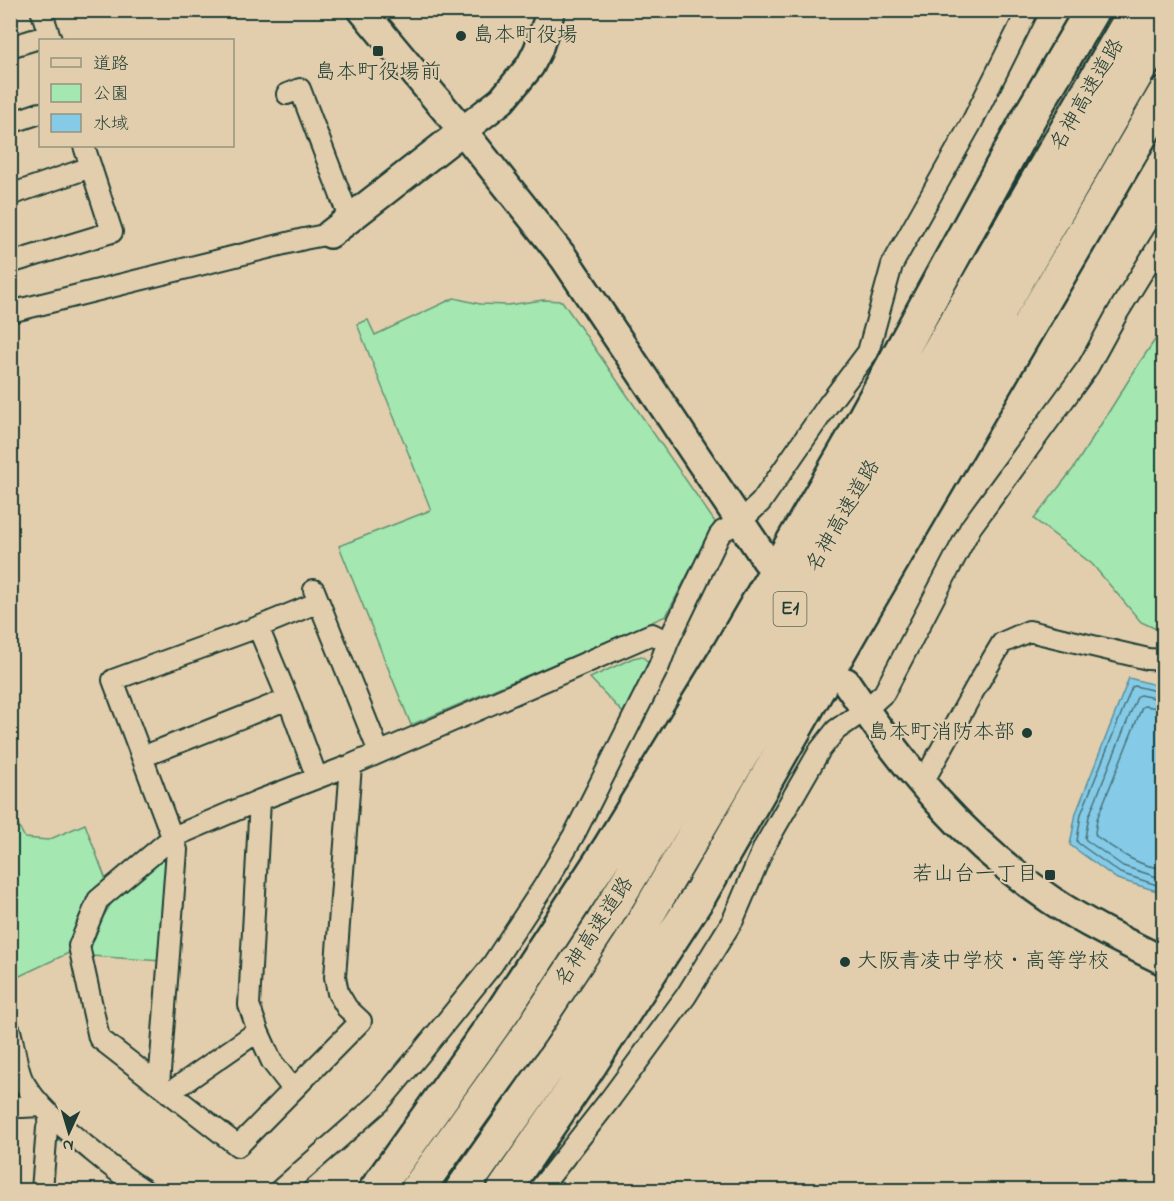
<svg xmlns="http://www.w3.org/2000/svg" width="1174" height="1201" font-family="'Indie Flower','Klee One',sans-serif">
	<rect width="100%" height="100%" fill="#e2cead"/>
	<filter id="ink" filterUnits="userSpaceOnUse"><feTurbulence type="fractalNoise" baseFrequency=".0167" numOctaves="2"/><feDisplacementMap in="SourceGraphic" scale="12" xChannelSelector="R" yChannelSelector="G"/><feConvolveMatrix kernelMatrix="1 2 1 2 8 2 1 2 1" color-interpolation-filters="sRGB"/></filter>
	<g filter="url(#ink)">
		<path fill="#a4e7b1" stroke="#629272" stroke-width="1.5" d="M454,298L480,304L508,305L543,300L562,301L715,522L666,616L411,725L339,546L431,510L357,324L368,320L375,335Z
			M1163,328V632L1141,622L1092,564L1034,519L1073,469L1140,362Z
			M642,656L648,662L649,668L624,714L590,678L633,658Z
			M10,810L25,838L48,840L85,824L106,880L94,896L73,951L11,980Z
			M166,860L170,863L162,961L91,956L92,935L112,902L139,877L161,861Z"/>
		<path fill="#85cae7" stroke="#5c929f" stroke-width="1.5" d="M1129,678L1163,687L1164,890L1157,891L1117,879L1070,845L1076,813Z"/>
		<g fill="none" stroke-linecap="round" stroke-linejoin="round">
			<path stroke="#48757c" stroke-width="1.5" d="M1164,693L1135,686L1132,687L1081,814L1077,841L1078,843L1120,873L1157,885L1164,884
				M1164,700L1140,695L1137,697L1089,816L1085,838L1086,840L1123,866L1157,877H1164
				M1164,709L1145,706L1142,707L1097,819L1095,833L1096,836C1115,849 1139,868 1164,868"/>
			<path stroke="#5c929f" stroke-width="5" d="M59,1138L90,1161"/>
			<defs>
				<path id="street" d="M41,10L51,40
					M10,47L49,35
					M287,94L300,89L350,220
					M10,123L40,113
					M10,195L91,167
					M10,263L112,232L84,146
					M10,312L304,239L330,234
					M314,590L379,752
					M258,627L288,699L317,778
					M142,757L288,699
					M351,765L335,977L338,993L347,1008L361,1021L238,1146L99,1038L79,946L98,900L173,837L260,800L351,765L645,637L652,634L668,642
					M922,784L977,685L1002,643L1029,631L1148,659L1164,660
					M260,800L249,1005L258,1031L272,1062L293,1089
					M10,1031C14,1045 17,1070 23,1081C40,1110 67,1130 92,1151C109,1165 126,1179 144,1190
					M159,1085L177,850L113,680L258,627L319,602
					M169,1093L258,1031
					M10,1106L22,1107L41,1106
					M42,1190L47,1128L51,1116
					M280,1190L379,1103L420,1054L492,965L544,886L575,833L659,666L668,642L719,536L723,531L741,521L761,502L828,405L868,352L892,265L971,124L1028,10
					M539,1190L611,1098L686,996L733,920L764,847L820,750L836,730L865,710L884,693L971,527L1088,367L1118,312L1164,237"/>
				<path id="secondary" d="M362,10L463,131L564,258L766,560
					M330,234L502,100L530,66L538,50L551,10
					M846,682C904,768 964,841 1051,900C1087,924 1125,942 1164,961"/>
				<path id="highway" d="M376,1190L504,1010L609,849L726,658L852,441L1030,116L1092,10
					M417,1190L531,1031L602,924L669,813L802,589L1136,10
					M462,1190L561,1049L632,941L829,606L1164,26
					M504,1190L587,1069L699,896L853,627L1164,95"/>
			</defs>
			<use href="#street" stroke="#1f3d34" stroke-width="24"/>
			<use href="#secondary" stroke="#1f3d34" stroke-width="32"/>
			<use href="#highway" stroke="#1f3d34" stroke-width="38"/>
			<use href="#street" stroke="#e2cead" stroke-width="20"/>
			<use href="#secondary" stroke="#e2cead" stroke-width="27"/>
			<use href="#highway" stroke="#e2cead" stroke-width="33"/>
		</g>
	</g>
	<g fill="#1f3d34" stroke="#e2cead" stroke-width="2">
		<circle cx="461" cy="36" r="6"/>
		<rect x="372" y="45" width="12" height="12" rx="3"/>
		<circle cx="1027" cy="733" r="6"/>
		<rect x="1044" y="869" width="12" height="12" rx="3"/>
		<circle cx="845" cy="962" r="6"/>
	</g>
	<g text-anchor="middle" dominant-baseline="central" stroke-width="4.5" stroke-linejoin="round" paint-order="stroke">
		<rect fill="#e2cead" stroke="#5a6858" stroke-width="1.5" x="773.5" y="592" width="33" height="34" rx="4.5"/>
		<g font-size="20" font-weight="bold" fill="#1f3d34">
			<text x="790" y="609">E1</text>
		</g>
		<g font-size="21" fill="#1f3d34" stroke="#e2cead" text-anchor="start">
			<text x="473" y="36">島本町役場</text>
			<text x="378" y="73" text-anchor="middle">島本町役場前</text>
			<text x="1015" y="733" text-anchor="end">島本町消防本部</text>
			<text x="1038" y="875" text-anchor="end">若山台一丁目</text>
			<text x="857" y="962">大阪青凌中学校・高等学校</text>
		</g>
		<g font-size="21" fill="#1f3d34" stroke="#e2cead">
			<text transform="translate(1088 95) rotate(-60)">名神高速道路</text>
			<text transform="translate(844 516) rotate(-60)">名神高速道路</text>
			<text transform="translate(595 932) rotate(-57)">名神高速道路</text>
		</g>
	</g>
	<rect width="1174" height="1201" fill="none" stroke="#e2cead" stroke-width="36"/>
	<rect x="18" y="18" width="1138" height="1165" fill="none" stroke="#1f3d34" stroke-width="2" filter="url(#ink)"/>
	<rect x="39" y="39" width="195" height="108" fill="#e2cead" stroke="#94947d" stroke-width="1.5"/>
	<rect x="51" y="58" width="30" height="9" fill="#e2cead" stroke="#94947d" stroke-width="1.5"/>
	<text x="93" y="69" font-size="18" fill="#1f3d34">道路</text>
	<rect x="51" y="84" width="30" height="18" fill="#a4e7b1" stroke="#94947d" stroke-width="1.5"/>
	<text x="93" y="99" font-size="18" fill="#1f3d34">公園</text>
	<rect x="51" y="114" width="30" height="18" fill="#85cae7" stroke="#94947d" stroke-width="1.5"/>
	<text x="93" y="129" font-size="18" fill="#1f3d34">水域</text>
	<g transform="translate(69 1132) rotate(184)" stroke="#e2cead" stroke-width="4.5" paint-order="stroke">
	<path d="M0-4.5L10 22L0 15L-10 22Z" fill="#1f3d34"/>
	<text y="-9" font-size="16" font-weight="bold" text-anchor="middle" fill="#1f3d34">N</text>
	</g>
</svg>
